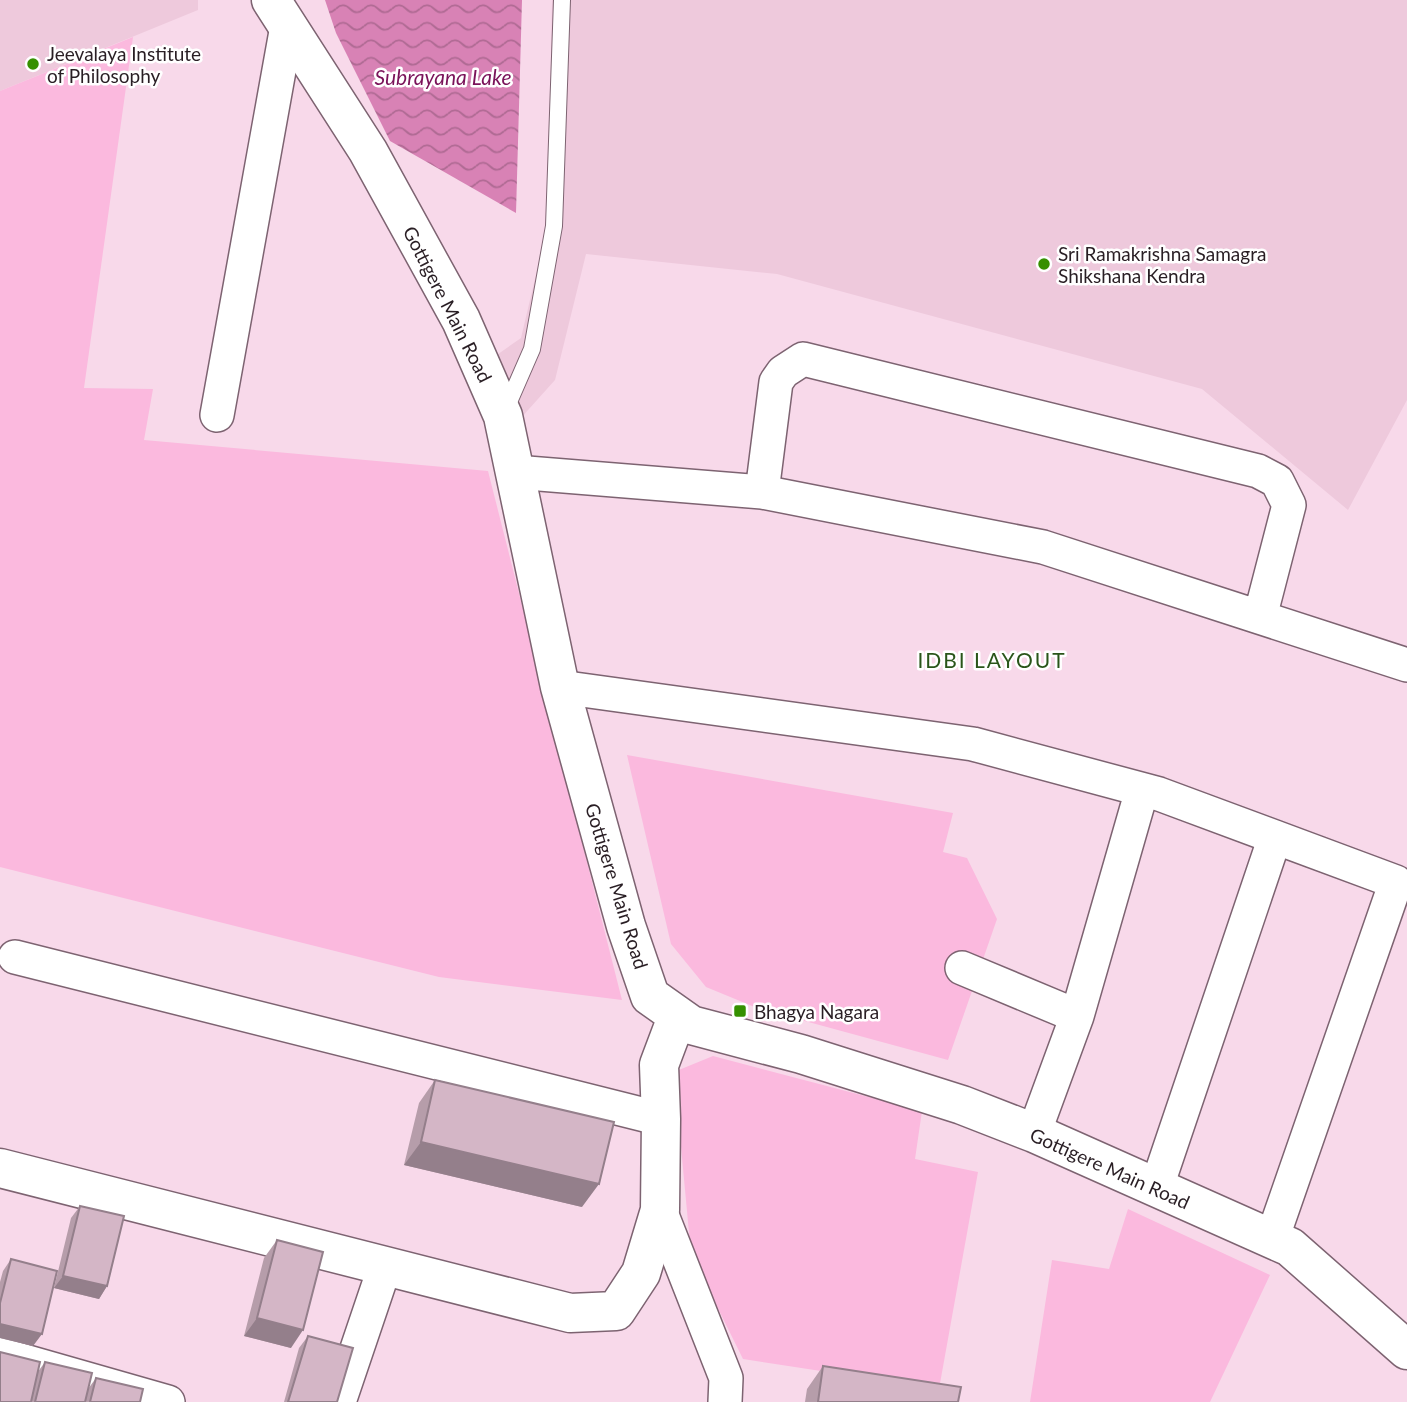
<svg xmlns="http://www.w3.org/2000/svg" width="1407" height="1402" font-family="Lato,sans-serif">
	<defs>
		<pattern id="water-waves" width="16" height="10" patternUnits="userSpaceOnUse" patternTransform="scale(1.75)"><rect width="16" height="10" fill="#d882b5"/><path d="M0 5q4-4 8 0t8 0" fill="none" stroke="#af6a93"/></pattern>
	</defs>
	<rect width="100%" height="100%" fill="#f8d9ea"/>
	<path fill="#eec9dc" d="M0,0H198V10L0,91Z
		M552,0H1407V400L1348,510L1202,389L777,274L586,254L555,380L520,419L491,359L521,338L548,224Z"/>
	<path fill="#fbb9de" d="M133,37L84,388L153,389L144,440L488,471L622,1000L439,977L0,867V91Z
		M627,755L953,813L943,852L967,858L997,919L948,1060L757,1008L706,987L671,944Z
		M713,1056L922,1111L915,1159L978,1172L939,1389L743,1359L691,1254L674,1072Z
		M1128,1209L1270,1275L1210,1402H1030L1052,1260L1109,1269Z"/>
	<path fill="url(#water-waves)" d="M325,0H522L516,213L390,141L336,33Z"/>
	<g fill="none" stroke-linecap="round" stroke-linejoin="round">
		<defs>
			<path id="service" d="M505,411L532,349L554,226L562,0"/>
			<path id="minor" d="M217,415L287,26
				M515,472L762,492L1043,547L1407,665
				M762,492L776,382L783,372L803,359L1258,471L1277,481L1289,505L1260,617
				M560,687L973,744L1159,794L1396,882L1272,1239
				M15,957L661,1119
				M962,968L1077,1016
				M1034,1133L1077,1016L1142,790
				M1156,1189L1275,837
				M660,1210L726,1378L725,1402
				M0,1354L168,1402
				M339,1402L385,1266"/>
			<path id="tertiary" d="M271,0L368,151L461,320L503,416L560,687L626,926L650,996L691,1025L801,1054L962,1105L1034,1133L1290,1247L1407,1350
				M0,1168L570,1313L616,1311L641,1273L660,1210L661,1119L659,1065L677,1017"/>
		</defs>
		<use href="#service" stroke="#7d6371" stroke-width="18"/>
		<use href="#minor" stroke="#7d6371" stroke-width="36"/>
		<use href="#tertiary" stroke="#7d6371" stroke-width="41"/>
		<use href="#service" stroke="#fff" stroke-width="16"/>
		<use href="#minor" stroke="#fff" stroke-width="33"/>
		<use href="#tertiary" stroke="#fff" stroke-width="38"/>
	</g>
	<path fill="#b69daa" d="M435,1080L582,1207L404,1165L419,1103Z
		M80,1206L107,1286L99,1299L54,1288L71,1218Z
		M277,1240L291,1348L244,1336L264,1258Z
		M11,1259L33,1346L0,1338V1282L3,1271Z
		M308,1336L337,1402H284L299,1348Z
		M45,1362L88,1389L96,1378L140,1402H0L37,1373Z
		M823,1366L958,1402H805L807,1389Z"/>
	<path fill="#947f8b" d="M421,1142L599,1184L582,1207L404,1165Z
		M63,1276L107,1286L99,1299L54,1288Z
		M257,1318L303,1330L291,1348L244,1336Z
		M0,1324L42,1334L33,1346L0,1338Z"/>
	<path fill="#d4b6c6" stroke="#947f8b" stroke-width="2" d="M435,1080L614,1122L599,1184L421,1142Z
		M80,1206L124,1216L107,1286L63,1276Z
		M277,1240L323,1252L303,1330L257,1318Z
		M11,1259L57,1271L42,1334L0,1324V1303Z
		M308,1336L353,1348L337,1402H288Z
		M0,1352L40,1362L31,1402H0Z
		M45,1362L92,1373L85,1402H35Z
		M823,1366L961,1387L958,1402H818Z
		M96,1378L143,1389L140,1402H90Z"/>
	<g fill="#369000" stroke="#fff" stroke-width="2.5">
		<circle cx="33" cy="64" r="7"/>
		<circle cx="1044" cy="264" r="7"/>
		<rect x="733" y="1004" width="14" height="14" rx="3.5"/>
	</g>
	<g text-anchor="middle" dominant-baseline="central" stroke-width="5" stroke-linejoin="round" paint-order="stroke">
		<g font-size="19" fill="#291e24" stroke="#fff" text-anchor="start">
			<text x="47" y="53">Jeevalaya Institute<tspan x="47" dy="22">of Philosophy</tspan></text>
			<text x="1058" y="253">Sri Ramakrishna Samagra<tspan x="1058" dy="22">Shikshana Kendra</tspan></text>
			<text x="754" y="1011">Bhagya Nagara</text>
		</g>
		<g font-size="19" fill="#291e24" stroke="#fff">
			<text transform="translate(448 304) rotate(63)">Gottigere Main Road</text>
			<text transform="translate(617 886) rotate(73)">Gottigere Main Road</text>
			<text transform="translate(1110 1168) rotate(24)">Gottigere Main Road</text>
		</g>
		<g font-size="21" font-style="italic" fill="#7a135a" stroke="#fff">
			<text x="443" y="76">Subrayana Lake</text>
		</g>
		<g font-size="21" letter-spacing="2" fill="#2a551a" stroke="#fff">
			<text x="992" y="659">IDBI LAYOUT</text>
		</g>
	</g>
</svg>
